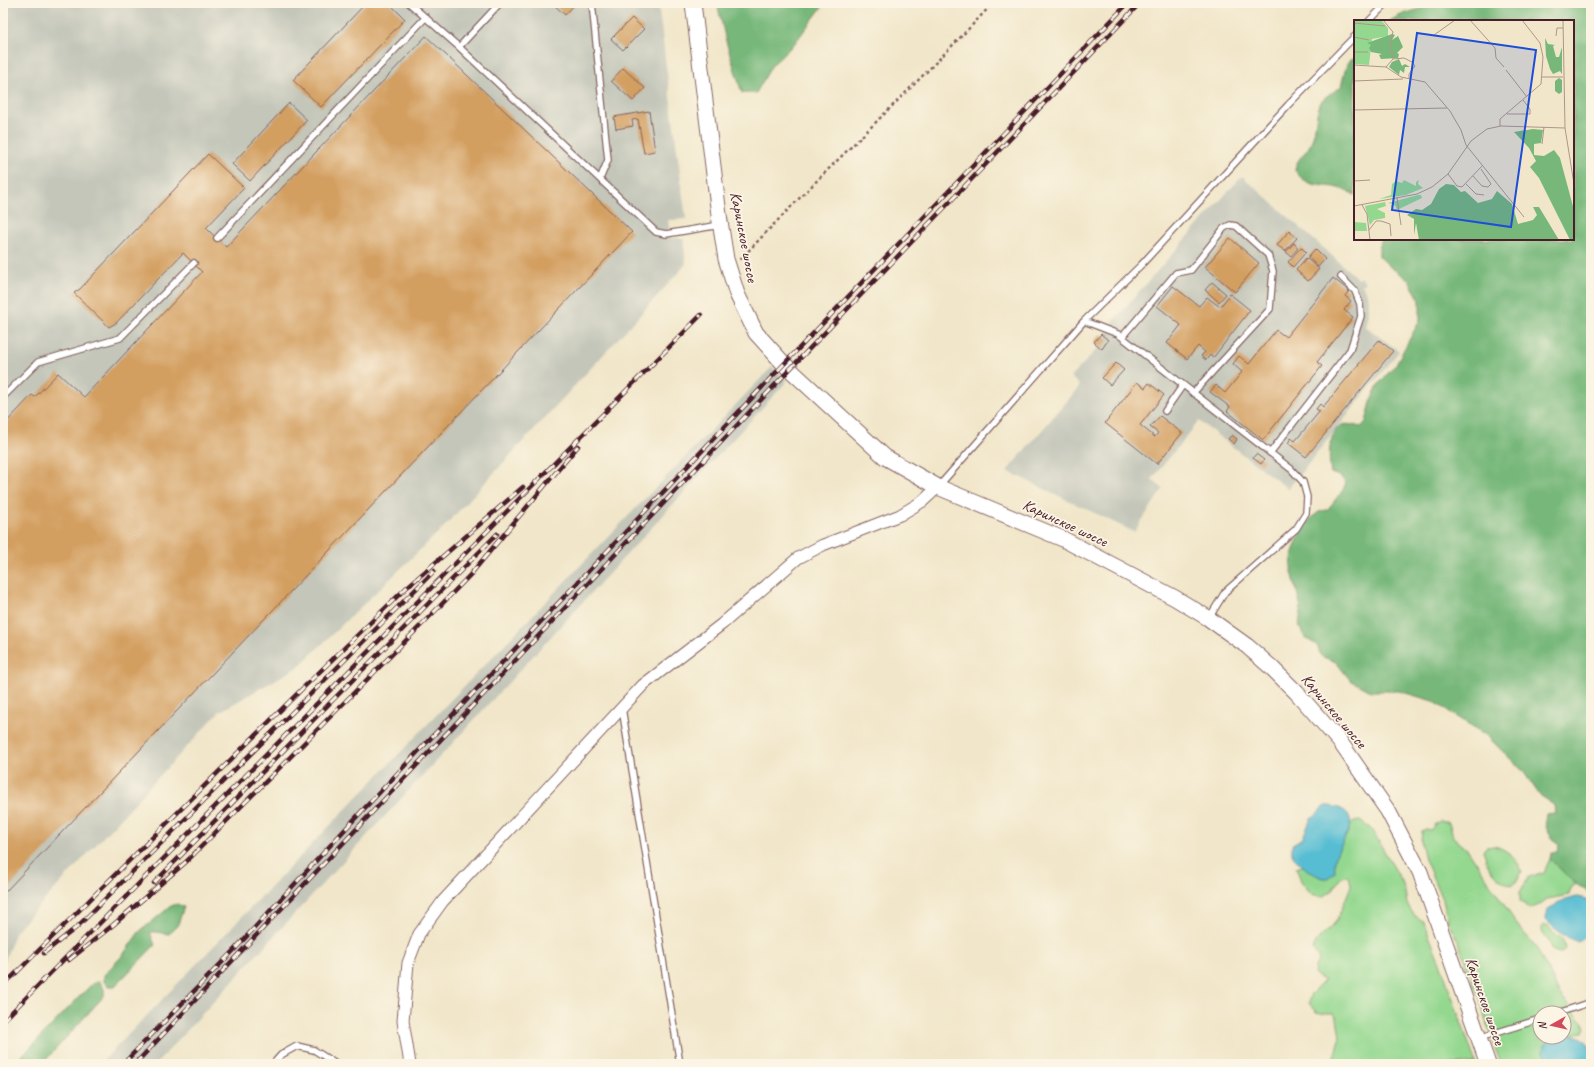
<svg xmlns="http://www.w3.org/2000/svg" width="1594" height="1067" font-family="Caveat,sans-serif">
	<rect width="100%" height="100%" fill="#fcf5e5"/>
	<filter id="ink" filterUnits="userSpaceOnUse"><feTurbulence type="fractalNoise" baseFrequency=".025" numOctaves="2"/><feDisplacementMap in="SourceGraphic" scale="8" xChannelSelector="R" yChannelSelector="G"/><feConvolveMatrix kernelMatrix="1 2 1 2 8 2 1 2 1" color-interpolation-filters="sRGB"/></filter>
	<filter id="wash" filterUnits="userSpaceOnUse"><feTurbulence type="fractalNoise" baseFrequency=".012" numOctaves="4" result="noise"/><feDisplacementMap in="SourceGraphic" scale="16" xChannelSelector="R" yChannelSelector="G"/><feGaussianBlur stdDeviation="0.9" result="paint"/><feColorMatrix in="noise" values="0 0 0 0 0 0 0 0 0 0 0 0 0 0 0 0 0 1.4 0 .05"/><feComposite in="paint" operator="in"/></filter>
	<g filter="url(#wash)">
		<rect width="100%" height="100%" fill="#f1e6c9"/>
		<path fill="#c3c6b9" d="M3,3H658L686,219L668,220L671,238H683L686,264L640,315L443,528L298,667L219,712L16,931L3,965Z
			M1242,176L1358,279L1361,277L1365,282L1362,285L1367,294L1369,310L1365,326L1399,351L1288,489L1199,421L1152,479L1163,489L1134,532L1007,471L1080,386L1071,377L1099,347L1094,342L1101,334L1104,336L1114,325L1113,321Z
			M772,367L787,381L156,1064H100Z"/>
		<path fill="#94d890" stroke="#6f7c5e" d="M1354,821H1360L1371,829L1402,881L1405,892L1407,904L1414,915L1423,921L1439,960L1476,1064H1328V1059L1334,1057L1340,1037L1337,1018L1333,1013H1321L1316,1012L1309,1003L1311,994L1325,980L1317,977L1314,974L1315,967L1319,959L1313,949C1316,936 1330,931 1337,920C1338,917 1351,887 1351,885C1351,882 1349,878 1348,876L1341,877L1332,891L1322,897L1312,894L1302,883L1296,868L1306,865L1344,828Z
			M1440,821L1449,823L1453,837L1468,850L1518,926L1537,948L1559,993L1583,1023L1585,1027L1583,1032L1564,1035V1013H1540V1037H1553L1548,1040L1552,1064H1501L1493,1043L1491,1032L1487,1025L1480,997L1472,984L1471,973L1466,967V960L1460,950L1458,941L1449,924L1444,904L1425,859L1421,842L1422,831L1426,829L1431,830L1435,824Z
			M1495,846C1508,850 1516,858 1522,871L1516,882L1511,885C1500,881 1492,874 1487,863C1485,859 1486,855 1483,851L1486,847Z
			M1550,859L1576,884L1571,888L1569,895L1547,899L1539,905L1530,909L1520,901V892L1529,877L1544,872Z
			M1543,925L1549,927L1554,934C1562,936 1564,941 1565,949L1560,953C1547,950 1552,947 1548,940C1544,935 1540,932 1543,925Z"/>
		<path fill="#77b87a" stroke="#606c52" d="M717,3H825L794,44L772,65L756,93H742L726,41Z
			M1436,3H1591V893L1576,884L1550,859L1551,853L1558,850L1559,845C1550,836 1543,828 1546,814L1555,813L1554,805L1541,797L1523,771L1487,736L1433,701L1399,691H1371L1351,681L1336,662L1321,656L1317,645L1305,638L1299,626L1301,609L1291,567L1293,552L1298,539L1311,518L1319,512L1328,509L1343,490L1346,482L1339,476L1331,473C1328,460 1328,431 1342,425C1348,423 1355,426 1361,427L1366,422L1372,398L1378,385L1396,364L1420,320V300L1408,279L1389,266L1379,256V248L1381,239H1573V21H1390C1404,11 1421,11 1436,3Z
			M1355,58V195C1348,192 1341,188 1334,187C1317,184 1306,187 1295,170C1296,160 1303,156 1309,147C1317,133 1314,116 1321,102C1324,96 1336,91 1341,87L1346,67L1351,59Z
			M177,904L184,907L177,927L169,934L156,932H150L155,945L115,986H108L104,982V975L123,955L139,932L171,906Z
			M99,981L104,989V996L42,1064H14L92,984Z"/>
		<path fill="#56bdd3" stroke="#506e7f" d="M1325,806C1333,806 1340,807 1346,812C1359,825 1339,844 1336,856C1334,861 1335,867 1335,872C1332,874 1330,877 1327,878C1318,880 1294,861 1292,853C1291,849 1292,847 1294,843L1302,839L1311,819Z
			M1577,897L1591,900V933C1587,936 1583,940 1577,941C1570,941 1548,925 1546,918C1546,916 1548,911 1548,909L1565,900Z
			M1569,1034C1588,1036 1592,1047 1591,1064H1549L1544,1052L1545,1045L1553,1037H1564V1035Z"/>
		<g id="blocks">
			<path fill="#d39f61" d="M366,3H389L405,19L321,107L293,80Z
				M552,3H576L565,15Z
				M632,18L644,29L623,50L611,39Z
				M426,36L632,232L5,892L3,890V426L32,395L35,397L58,373L84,397L202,272L183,253L116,323L109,327L74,293L80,289L208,154L244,188L206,228L226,247Z
				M623,68L645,88L633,101L611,81Z
				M289,103L307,120L250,181L232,164Z
				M649,111L655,151L644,153L638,119L632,120L633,126L616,129L614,117Z
				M1289,231L1297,238L1285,251L1277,245Z
				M1230,238L1259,263L1235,292L1205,267Z
				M1294,243L1298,248L1291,256L1286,252Z
				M1301,247L1306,252L1293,267L1288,262Z
				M1315,249L1325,259L1318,267L1308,257Z
				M1306,258L1319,269L1308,281L1296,270Z
				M1333,278L1349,291L1345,296L1351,301L1344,310L1353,317L1317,362L1322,366L1263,440L1227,411L1230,407L1210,392L1216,385L1225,393L1242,372L1233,364L1239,356L1249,364L1276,330L1286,337Z
				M1212,282L1226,294L1219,302L1205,290Z
				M1173,286L1199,306L1207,297L1220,307L1230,294L1250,310L1213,358L1210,355L1206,360L1201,356L1205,352L1198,346L1187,359L1167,343L1181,325L1157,306Z
				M1101,334L1108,340L1102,349L1094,342Z
				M1379,340L1393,351L1306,457L1288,443L1291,438L1295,441L1320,411L1316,409L1320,404L1323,407Z
				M1116,363L1124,370L1110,385L1102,378Z
				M1137,382L1145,388L1149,383L1164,395L1140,425L1155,437L1158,433L1150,427L1160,416L1182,433L1157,464L1105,423Z
				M1232,435L1237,439L1234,444L1228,439Z
				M1256,454L1264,460L1261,464L1253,458Z"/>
		</g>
	</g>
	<g filter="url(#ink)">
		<use href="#blocks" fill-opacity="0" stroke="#846562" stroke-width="1"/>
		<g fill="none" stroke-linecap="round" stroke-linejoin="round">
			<defs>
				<path id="lane" d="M409,3L459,47L656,232L666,234L720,225
					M592,3L608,160L600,179
					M1369,21L1387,3
					M459,47L500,3
					M217,238L426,17
					M1084,321L1118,334L1291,469L1303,482L1307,497L1306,513L1296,529L1225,592L1209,618
					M1122,337L1176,273L1191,270L1224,228L1230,225L1236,226L1268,255L1273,271L1270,309L1193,393
					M3,397L38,362L120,338L194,263
					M1165,411L1183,385
					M1270,453L1350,350L1361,316L1360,304L1355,291L1341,277
					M938,487L1084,321L1142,264L1288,105L1355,36
					M622,708L680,1064
					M1558,1013L1591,1002
					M1479,1038L1540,1019
					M273,1064L281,1055L297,1046L314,1050L336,1064"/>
				<path id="street" d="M410,1064L403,1021L408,963L419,934L443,901L643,685L722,624L798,558L823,545L900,515L923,501L938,487"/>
				<path id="secondary" d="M693,3L719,215L726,259L737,294L756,333L784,364L885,457L938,487L1063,539L1175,598L1208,618L1247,646L1272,668L1297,693L1340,742L1388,811L1420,872L1488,1064"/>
			</defs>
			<use href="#lane" stroke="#846562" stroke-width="8"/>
			<use href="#street" stroke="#846562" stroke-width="13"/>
			<use href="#secondary" stroke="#846562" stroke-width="17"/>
			<path stroke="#846562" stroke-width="2.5" stroke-dasharray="3 3" stroke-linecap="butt" d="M740,260C822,172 911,91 993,3"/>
			<use href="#lane" stroke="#fff" stroke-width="5.5"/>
			<use href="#street" stroke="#fff" stroke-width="11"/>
			<use href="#secondary" stroke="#fff" stroke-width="15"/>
			<defs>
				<path id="rail" d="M154,883L324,709L497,534
					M44,953L77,927L434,571
					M69,960L113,925L187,861L441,605L470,575L578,446
					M3,984L12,977L305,686L406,588L523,487
					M3,1021L701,315
					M123,1064L235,949L361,812L784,364L1128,3
					M135,1064L790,369L1140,3"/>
			</defs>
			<use href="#rail" stroke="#4a1f2b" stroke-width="4.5"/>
			<use href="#rail" stroke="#fcf5e5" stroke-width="3" stroke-dasharray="9" stroke-linecap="butt"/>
		</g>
	</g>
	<g text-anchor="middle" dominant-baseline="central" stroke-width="3.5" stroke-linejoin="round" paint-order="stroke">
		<g font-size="16" fill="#4a1f2b" stroke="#fcf5e5">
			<text transform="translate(744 237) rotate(79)">Каринское шоссе</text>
			<text transform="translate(1065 523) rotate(25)">Каринское шоссе</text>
			<text transform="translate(1334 711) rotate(50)">Каринское шоссе</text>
			<text transform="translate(1485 1001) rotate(71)">Каринское шоссе</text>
		</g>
	</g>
	<g transform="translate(1354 20)">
		<rect width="220" height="220" fill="#f1e6c9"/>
		<path d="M0,0H27L34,8V16L18,19L15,45L0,44ZM50,160L62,166V162L65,160L64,164L69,168L52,175L25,179L37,175L38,164L42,161L48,163ZM64,175H67L68,178L43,190L41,185L36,187L39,184L34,183ZM31,182L32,186L23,189L31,193V198L20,200L16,205L11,186ZM1,202L12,203L13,211H1Z" fill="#94d890"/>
		<path d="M38,14L41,15L38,20L44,16L49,27L43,33L45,34L44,38L27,39L25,35L28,34L17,32L15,28L17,25L13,23ZM191,18L194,24L201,25L199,26L202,37H205L208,27V54L206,51L199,54L196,49L192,36ZM45,39L48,46L51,44L56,47H51L50,53L46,50L45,55L35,47L38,42ZM205,58L208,60V72L205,74L201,71V61ZM179,109L189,110L187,123L180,124V135L190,136L200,130L206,138L220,190V220H216L185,158L176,147L182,141L175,128L160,112ZM92,164L100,165L107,172L111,171L124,183L138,179L143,171L158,184L164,204L179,200L183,195L179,187H185L205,220H65L62,203L60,215V199L53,195L62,189L68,190L77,184L85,169Z" fill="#77b87a"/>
		<path fill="none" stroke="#ae968a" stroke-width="1" d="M29,0L39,12L36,22L39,39L32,47M116,0L141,28L142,38L150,47M209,0L211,108L220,164M0,3L31,6M80,15L101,0M202,16L203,8H209M0,17L15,20M0,32H14M39,39L50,38L58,42L61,46L55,54V58M0,45L32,47L47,57L71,62L96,91L107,110L112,125L170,197M152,50L173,77M188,57H209M0,61L49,59M0,90L93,88M153,94H176V89L169,80M146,106V99L187,64L189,37L186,23L168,0M188,124L190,107M94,154L103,166L108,167L129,145M119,156L128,166L134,167L137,164L127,149M0,161L16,160M112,164L122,174L130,175M43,178L47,205M8,185L13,194L16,220M0,186L63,174L78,167L94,154L117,121L133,109L147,106L211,108M15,210L22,201H27L36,204L37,216"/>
		<path fill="#1d4ed8" fill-opacity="0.15" stroke="#1d4ed8" stroke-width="2" d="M63,13L182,30L157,207L38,190Z"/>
		<rect width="220" height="220" fill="none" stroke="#4a1f2b" stroke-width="2"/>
	</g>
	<rect width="1594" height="1067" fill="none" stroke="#fcf5e5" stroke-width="16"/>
	<g transform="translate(1552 1025) rotate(262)"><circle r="19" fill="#fcf5e5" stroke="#b59f9b"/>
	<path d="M0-3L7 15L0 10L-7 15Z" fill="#d1495b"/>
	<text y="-6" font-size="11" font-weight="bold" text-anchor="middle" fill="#4a1f2b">N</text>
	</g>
</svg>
